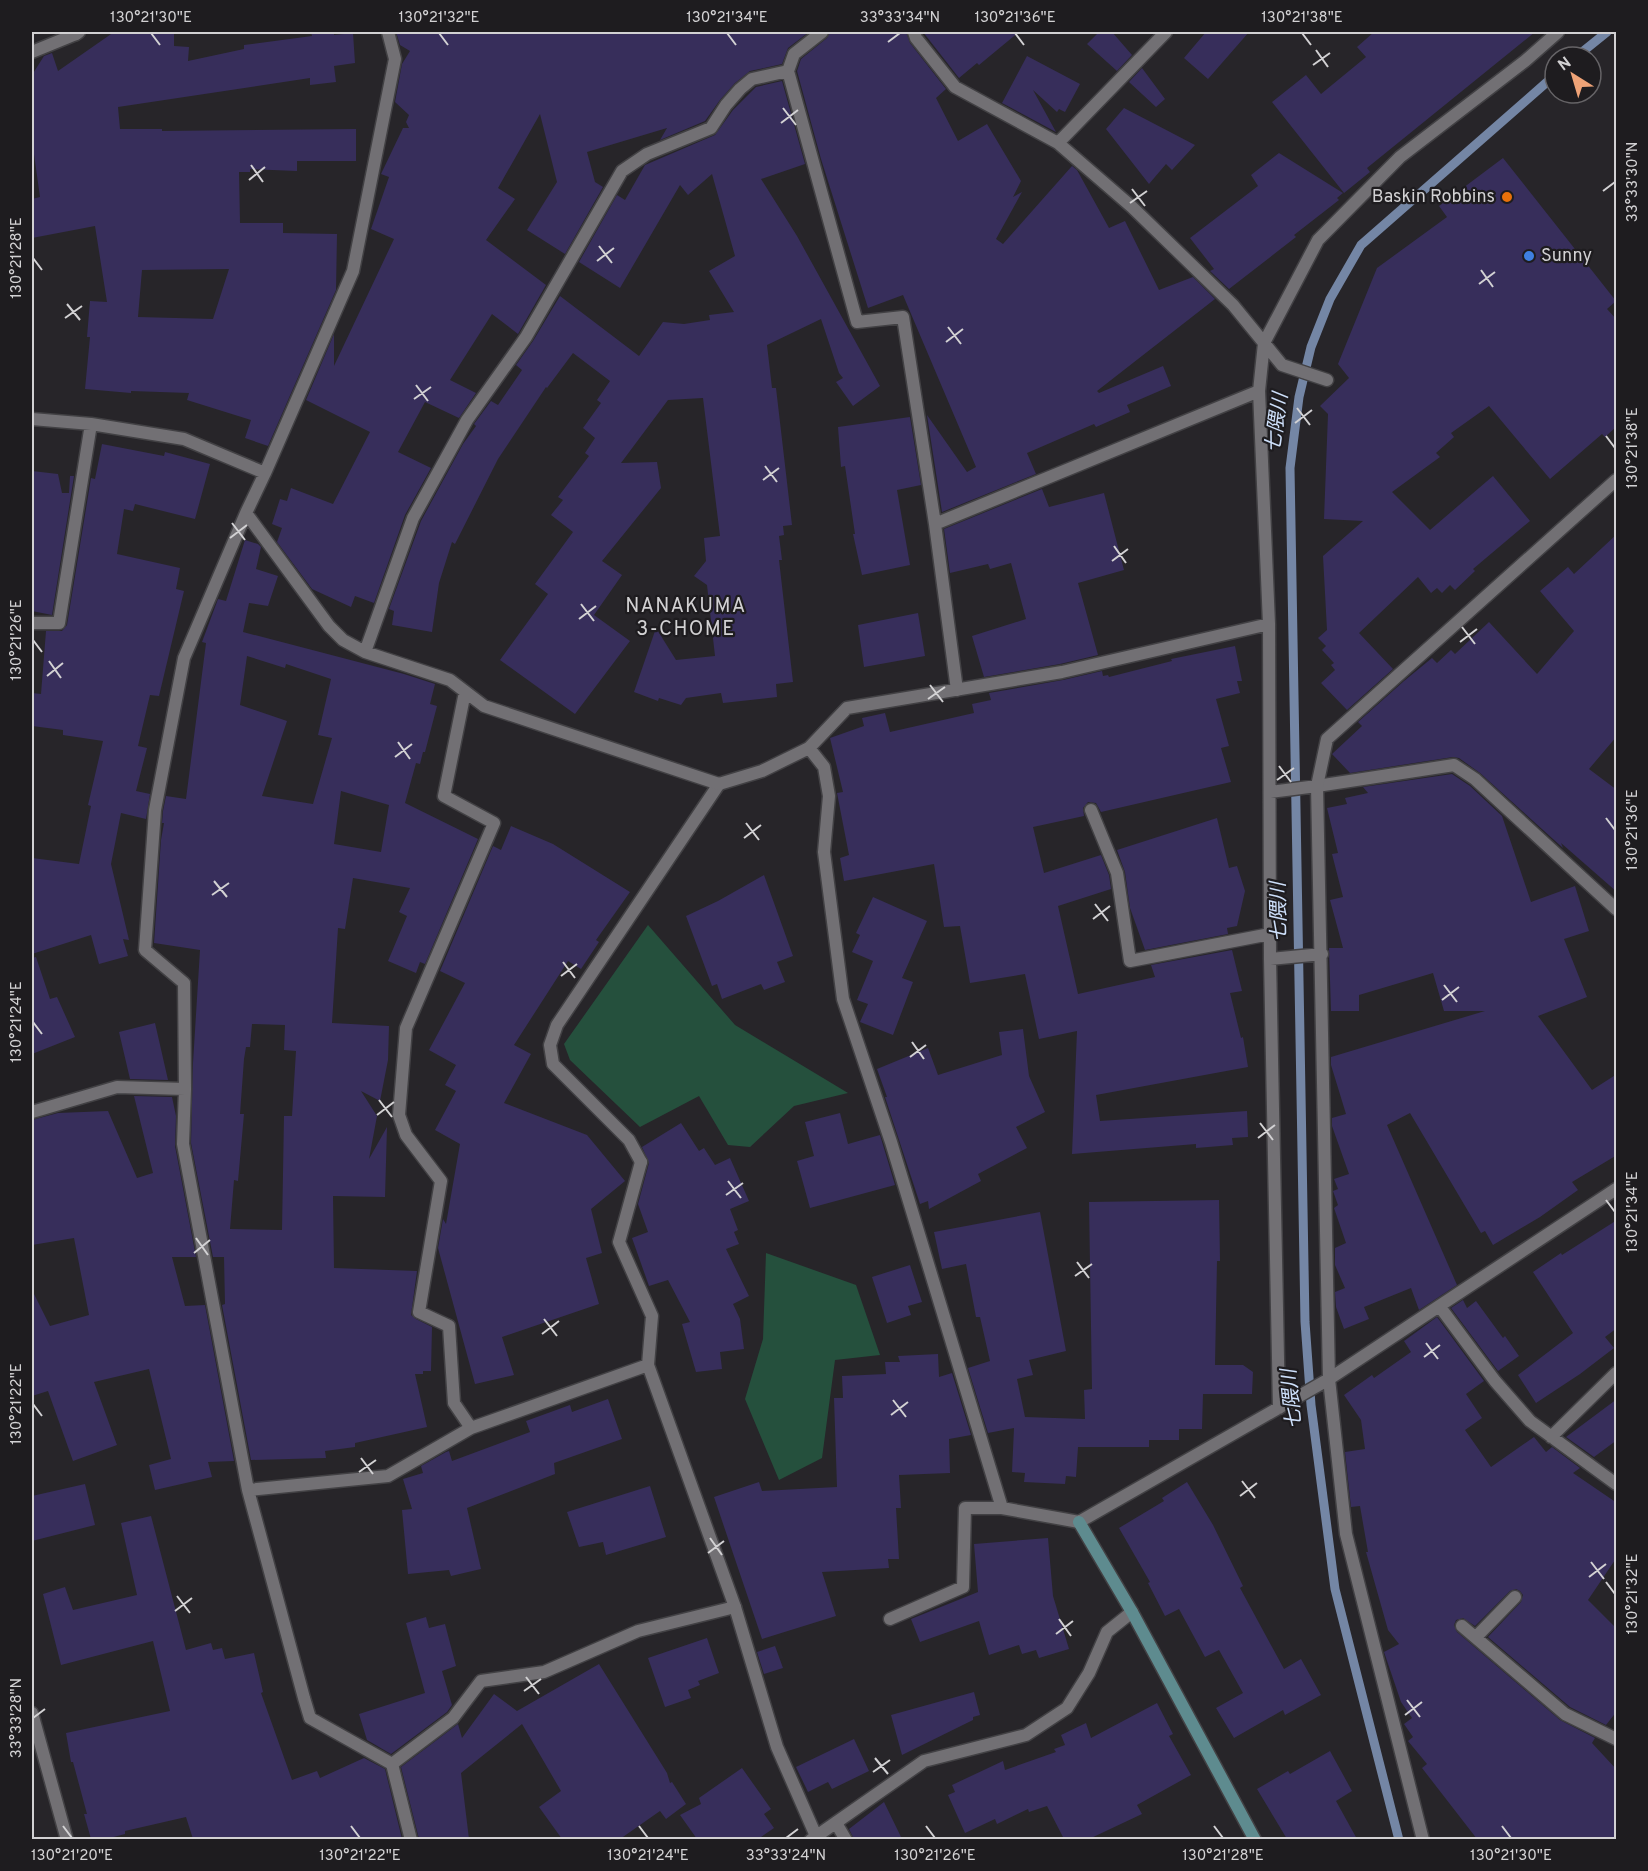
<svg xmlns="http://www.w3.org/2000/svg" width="1648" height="1871" font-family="Overpass,'Noto Sans JP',sans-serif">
	<rect width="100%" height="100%" fill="#272529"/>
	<path fill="#25503d" d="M648,925L735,1025L848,1093L794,1106L750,1147L728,1145L699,1096L640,1127L570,1060L564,1044Z
		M766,1253L856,1285L880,1355L835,1360L822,1458L779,1480L745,1399L763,1339Z"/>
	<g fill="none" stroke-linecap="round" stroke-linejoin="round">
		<path stroke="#7486a5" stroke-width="9" d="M1576,57L1607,32
			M1399,1840L1335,1589L1311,1405L1305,1322L1290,468L1299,397L1311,347L1330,299L1361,245L1555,75"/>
	</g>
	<path fill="#372e5b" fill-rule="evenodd" d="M114,32H174V46L189,47L188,61L244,49V45L312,36L311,32H334V35L353,33L355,63L334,66L336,82L310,85V78L118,107L120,129H162V131L356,129V161H297V171L250,169V172H239L240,223H283V233L337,234L336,290L268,446L245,438L251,420L187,400L189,393L131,391V393L85,389L90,337H87L90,301L107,302L95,226L32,238V199L40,197L32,140V75L44,56L52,53L58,71ZM229,269L213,319L138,317L142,270Z
		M396,32H809L788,48L782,64L750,71L735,83L720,100L705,121L660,140L667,128L587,152L595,182L603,187L565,254L527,230L557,182L540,114L498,188L515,199L486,240L546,285L518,334L492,314L450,380L476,393L459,418L425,402L398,452L431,468L405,515L374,603L355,596L351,607L312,589L277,542L282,528L272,524L280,499L287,501L291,488L333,504L370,432L306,400L334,334V366L394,239L371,229L389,177L381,174L403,128H409L406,122L409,115L395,102L402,64L410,51L400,45Z
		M830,32H906L910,43L946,89L936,98L958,141L987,124L1021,181L1013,197L1022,192L996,239L1003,244L1072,166L1077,170L1109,228L1125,221L1159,290L1193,277L1215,299L1097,391L1099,393L1163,366L1171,386L1127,405L1130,412L1096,427L1094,424L1027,453L1036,474L942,512L927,415L967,472L976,467L903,295L868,308L821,159L797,71L801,59L827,38Z
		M923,32H1019L979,65L977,63L959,78Z
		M1099,32H1112L1132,55L1117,71L1087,44Z
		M1206,32H1249L1208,79L1184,58Z
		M1374,32H1535L1367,168L1370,172L1344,193L1272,102L1306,75L1321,94L1366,57L1357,47Z
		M1027,56L1080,84L1065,112L1059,109L1057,112L1033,90L1056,132L1002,103Z
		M1142,68L1165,99L1156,107L1129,82Z
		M782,81L805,164L761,179L797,236L880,386L853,406L836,382L843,378L839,373L821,319L767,345L772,388H776L792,525L783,526L784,535L779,536L782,560H779L793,682L776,684L777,697L723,703L721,693L686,698L681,705L659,698L658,701L634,692L656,628L676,660L715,656L707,585L694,576L706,561L704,538L720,536L703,398L668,400L621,463L657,462L661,488L602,561L622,575L594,615L630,641L575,714L500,660L548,594L535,584L573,532L551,515L563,500L558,497L589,456L585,453L595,438L583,428L601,403L597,400L610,381L573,353L547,388L546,387L498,459L455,544L452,542L439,583L432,632L392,625L394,611L389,609L421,521L463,444L476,426L474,424L491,401L498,405L522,370L516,365L533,341L560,296L639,356L663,322L684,324L710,320L709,315L734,312L709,271L735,256L712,174L688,195L680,185L620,288L579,262L617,195L625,200L645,165L715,135L733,110L756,87Z
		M1124,108L1195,145L1172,170L1166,164L1149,184L1106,129Z
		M1279,153L1343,193L1337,198L1339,200L1294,235L1296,237L1229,289L1210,271L1214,269L1190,238L1258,186L1251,175Z
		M1503,158L1616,301L1607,309L1617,320V426L1605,437L1602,434L1550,479L1489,406L1451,433L1454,437L1436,453L1440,457L1392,492L1430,530L1493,476L1530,521L1473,569L1475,571L1455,590L1450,585L1442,593L1437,588L1431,593L1418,577L1359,633L1393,669L1347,710L1321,683L1335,670L1331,665L1334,663L1322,650L1326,646L1318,638L1327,630L1323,556L1363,521L1324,519L1328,414L1320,406L1349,378L1338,364L1377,268L1447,217L1439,206Z
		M910,417L921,485L897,490L910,565L862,575L853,534H855L845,466L841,467L838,427Z
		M102,444L164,456L165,452L210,464L195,519L135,504L133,511L124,509L117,554L180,568L176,589L184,591L159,696L150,695L138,746L147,748L136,791L150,794L146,819L121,813L111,864L129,940L123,939L128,956L99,964L91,935L32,954V858L79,864L91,806L88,805L103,741L63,735V730L32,726V693L41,694L46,631H62L67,625L91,478L95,479Z
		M32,471L58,474L62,493H69L70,476H74L52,615L32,611Z
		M1042,489L1049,507L1104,493L1124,570L1078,583L1098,655L1060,664L984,677L972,636L1026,619L1011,563L990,569L988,564L950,573L944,529Z
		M1617,534V736L1589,769L1617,790V892L1561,843L1563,848L1480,773L1459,758L1453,757L1350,773L1332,754L1362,726L1358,722L1404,681L1432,658L1437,663L1451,650L1455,654L1489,622L1537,674L1574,631L1540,591L1568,567L1574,574Z
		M245,540L258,544L261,547L256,569L278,576L268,606L249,603L243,632L404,674L435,684L430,704L437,706L425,752H423L420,764L416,763L405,803L478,839L425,964L420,962L416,973L388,961L407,916L399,912L410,888L353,878L345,929L338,928L332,1023L389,1026L388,1060L380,1101L361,1091L377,1116L369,1159L387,1127L385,1197L333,1196L334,1268L417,1271L411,1315L416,1319L432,1327L431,1371H423V1374H415L427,1427L355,1443V1447L325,1451L326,1458L251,1460L222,1305L225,1304L224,1257H213L191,1143L193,1063L200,950L154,943L161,840L164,823H162L163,811L166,796L186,799L206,643L202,642L218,599L226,601ZM247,656L285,668L286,664L331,679L318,735L332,738L313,804L262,796L287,721L240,705ZM341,791L389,805L381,852L334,844ZM252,1024L285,1025L284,1050L296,1051L292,1116H284L282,1230L230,1229L234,1180L238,1181L244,1114H240L244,1059L246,1047H250Z
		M918,613L925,656L864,667L858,625Z
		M1235,646L1242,681H1237L1240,693L1216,699L1229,746L1221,748L1231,782L1101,812L1096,803L1088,802L1083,808L1084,816L1033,827L1044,873L1101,855L1109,875L1111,889L1058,906L1078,994L1155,977L1151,965L1232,950L1242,991L1230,993L1241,1038L1243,1037L1248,1067L1096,1095L1100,1121L1247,1111L1248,1137L1232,1138L1233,1145L1196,1148V1144L1072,1154L1077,1031L1039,1039L1025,974L970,983L960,926L944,927L934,864L844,881L840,858L849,855L837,793L843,792L830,738L864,726L862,718L885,713L890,732L974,713L972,704L991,700L989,693L1063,680L1102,671L1103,676L1108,675L1109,677L1172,661L1171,659Z
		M1452,774L1470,786L1502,816L1531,902L1575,886L1589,931L1564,939L1587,997L1538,1016L1592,1090L1617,1074V1155L1572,1182L1578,1190L1540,1217L1493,1245L1485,1231L1481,1233L1410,1113L1387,1125L1457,1285L1419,1310L1411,1288L1364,1307L1369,1319L1344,1329L1336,1307L1335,1292L1345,1288L1335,1265V1248L1346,1243L1334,1208L1338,1205L1333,1191L1338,1189L1334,1179L1349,1174L1332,1126V1118L1346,1114L1331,1065V1057L1485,1011H1444L1433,973L1359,995V1011H1331L1329,948H1343L1330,900L1343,897L1332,854L1338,853L1327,808L1347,804L1345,798L1368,793L1363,787Z
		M1217,818L1229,868L1237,866L1245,891L1237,926L1227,928L1228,934L1145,950L1130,908L1125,872L1117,850Z
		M511,826L553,844L630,892L596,940L599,942L581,969L568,961L514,1045L531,1054L504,1103L587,1135L625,1181L591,1209L602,1253L586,1258L599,1304L502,1337L514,1375L475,1384L438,1248L443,1219L446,1224L460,1144L435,1130L456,1091L445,1085L456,1065L429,1050L465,983L440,971L493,846L501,850Z
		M764,875L793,956L777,962L785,982L764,990L761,984L722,999L717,984L712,986L686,916L718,901Z
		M873,897L927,921L902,978L913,982L893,1035L860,1022L868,1004L857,1000L873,961L852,952L860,935L856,933Z
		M36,957L50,999L57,997L75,1037L32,1054V958Z
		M155,1023L168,1080L130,1079L119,1032Z
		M1023,1029L1029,1076L1045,1112L1016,1127L1027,1148L978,1174L981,1181L929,1209L928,1201L920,1204L885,1097H887L877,1069L928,1048L938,1075L1002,1055L999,1032Z
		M134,1096L172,1097L176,1116L175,1146L196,1257H172L185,1306L205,1305L234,1461L208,1462L212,1477L155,1490L149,1465L171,1459L149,1369L94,1382L117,1445L73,1461L48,1391L32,1396V1290L50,1326L89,1315L74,1238L32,1245V1120L58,1113L108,1111L137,1178L153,1173Z
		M840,1113L848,1144L880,1135L895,1185L810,1208L797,1161L814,1156L805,1122Z
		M681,1123L699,1151L704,1148L715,1165L730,1158L749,1201L730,1209L738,1230L734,1232L739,1244L726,1249L749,1296L733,1304L740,1319L744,1349L720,1352L722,1369L696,1372L682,1324L690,1322L668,1280L649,1286L632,1238L648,1232L638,1204L649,1163L642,1147Z
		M1219,1200L1220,1261H1217L1215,1365H1243L1253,1372L1252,1394H1203L1202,1429H1179V1440H1149V1447H1078L1076,1477L1066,1476L1065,1484L1024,1482L1025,1473L1012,1472L1014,1428L988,1433L968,1368L990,1361L980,1317H976L966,1264L942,1269L934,1232L1040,1212L1066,1351L1029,1360L1033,1375L1017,1379L1025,1417L1085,1419L1084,1390L1092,1389L1089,1202Z
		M1617,1220V1328L1605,1337L1614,1348L1580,1374L1536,1403L1518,1375L1573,1333L1533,1272L1561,1253L1562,1255Z
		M910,1265L922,1302L908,1306L911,1315L887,1323L872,1277Z
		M1463,1300L1467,1308L1476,1301L1503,1338L1505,1336L1519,1356L1498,1371L1451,1308Z
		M1437,1317L1484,1381L1466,1394L1482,1418L1465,1430L1491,1467L1534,1437L1546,1452L1552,1447L1580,1468L1573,1473L1617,1503V1557L1588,1600L1617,1629V1711L1606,1725L1570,1707L1488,1637L1521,1602L1523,1595L1520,1591L1516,1589L1510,1591L1475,1626L1463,1618L1456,1620L1454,1625L1457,1632L1560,1720L1595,1738L1592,1743L1617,1770V1839H1477L1422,1768L1427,1764L1408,1741L1413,1737L1404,1724L1412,1718L1401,1702L1384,1652L1399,1644L1388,1630L1366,1552H1368L1360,1506L1351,1507L1345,1452L1365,1449L1361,1420L1344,1395L1372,1375L1374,1378L1411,1352L1404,1341Z
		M938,1354L939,1377L952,1373L971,1435L949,1439L950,1473L899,1475L901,1508H896L899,1559H888L889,1568L822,1572L836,1616L762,1639L714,1497L759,1482L762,1491L837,1487L834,1398H843L842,1376L886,1374L885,1362H900L898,1356Z
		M608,1399L622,1439L554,1463L555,1474L467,1508L481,1569L451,1576L449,1570L408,1574L402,1510L412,1509L403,1479L423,1473L421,1466L446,1452L449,1451L452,1461L530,1432L526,1421L570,1405L572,1412Z
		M1617,1399V1440L1594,1457L1566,1437Z
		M1187,1482L1213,1525L1243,1586L1240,1588L1284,1669L1301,1659L1321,1695L1285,1715L1283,1710L1234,1738L1216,1708L1243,1693L1219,1650L1205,1657L1179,1609L1165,1616L1148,1583L1150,1582L1119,1528L1164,1501L1162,1498Z
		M85,1484L95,1525L32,1541V1496Z
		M650,1486L666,1537L606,1555L603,1542L579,1547L567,1512Z
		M151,1516L186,1650L211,1643L213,1650L222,1648L225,1659L254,1653L263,1692L261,1693L292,1780L317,1771L320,1778L364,1758L385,1769L402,1839H193L186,1817L125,1831V1834L106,1839H91L84,1814H87L73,1762H71L66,1733L170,1711L153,1641L61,1665L43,1594L65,1587L73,1610L137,1595L121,1523Z
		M1048,1538L1053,1596L1069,1649L1039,1658L1036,1650L1022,1654L1019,1645L989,1655L979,1621L920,1642L911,1619L978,1592L974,1544Z
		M426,1617L429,1628L445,1624L456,1666L442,1671L452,1705L447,1712L391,1754L367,1740L359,1714L425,1693L406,1623Z
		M707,1638L719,1673L698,1681L700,1685L688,1690L691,1698L665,1707L648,1658Z
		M775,1646L783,1668L764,1674L757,1652Z
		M599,1664L667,1773L670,1783L672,1782L686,1804L666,1819L660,1811L620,1839H562L539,1807L561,1791L522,1724L461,1773L469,1839H419L401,1767L458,1724L462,1738L494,1694L517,1711Z
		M974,1692L980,1715L973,1717V1720L902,1755L891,1715Z
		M1157,1703L1173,1734L1169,1736L1191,1775L1137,1805L1142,1814L1089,1839H1064L1047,1806L1029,1812L1028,1809L997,1824L995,1819L965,1833L948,1795L955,1792L952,1785L1003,1761L1005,1770L1056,1752L1054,1749L1065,1745L1061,1735L1086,1723L1091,1738Z
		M854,1739L869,1771L832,1789L828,1782L808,1792L796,1767Z
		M1330,1751L1352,1791L1336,1801L1357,1839H1287L1257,1789L1288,1771L1290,1774Z
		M742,1768L771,1809L764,1814L774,1828L758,1839H697L680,1815L701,1804L699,1798Z
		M884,1802L902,1839H854L849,1829Z"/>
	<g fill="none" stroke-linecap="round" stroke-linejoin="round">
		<defs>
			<path id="lane" d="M32,52L76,34
				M1317,786L1454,765L1475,779L1616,909
				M641,1162L629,1140L553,1064L550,1045L557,1025L719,784
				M392,1764L453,1718L481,1681L544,1672L638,1631L735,1607"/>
			<path id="street" d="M74,32L76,34L79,32
				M822,32L794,54L788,71L857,322L903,317L935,524L957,690
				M914,32L916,38L955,87L1058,143L1132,207L1233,305L1282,365L1327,380
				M1058,143L1166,32
				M32,419L91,424L184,439L265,473L246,513L329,626L343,640L365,652L450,680L484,706L719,784L762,771L809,748L847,708L1062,672L1269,624
				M265,473L353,271L395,59L388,32
				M246,513L184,658L155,810L145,950L184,983L185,1089L183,1144L248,1490L304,1698L310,1718L392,1764L411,1840
				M935,524L1259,391
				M32,623H59L91,424
				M365,652L413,518L467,420L526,337L622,171L647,154L711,128L726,105L740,89L752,79L788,71
				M465,692L444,796L494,823L406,1028L399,1115L406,1135L441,1181L419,1312L449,1326L454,1403L471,1428
				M809,748L824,767L829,796L824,852L843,999L891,1142L1002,1508
				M1270,792L1317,786
				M1091,810L1117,873L1130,961L1270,934
				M1270,959L1322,954
				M32,1112L117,1087L185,1089
				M641,1162L619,1242L652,1316L648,1365L735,1607L777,1747L816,1836
				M1440,1307L1495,1381L1530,1421L1616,1484
				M1279,1408L1270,959L1269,624L1259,391L1264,343L1318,240L1400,157L1525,61L1558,32
				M1551,1437L1616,1373
				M248,1490L388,1476L471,1428L648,1365
				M890,1619L963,1587L965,1508H1002L1079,1522L1329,1379L1616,1189
				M1462,1626L1565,1714L1616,1739
				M1476,1637L1515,1597
				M32,1713L67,1840
				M836,1823L846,1840
				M811,1840L924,1761L1026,1735L1067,1708L1089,1673L1107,1632L1132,1612
				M1423,1840L1346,1534L1329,1379L1317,786L1327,739L1616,480"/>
			<path id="secondary" d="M1079,1522L1132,1612L1255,1840"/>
		</defs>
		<use href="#lane" stroke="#424144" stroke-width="15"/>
		<use href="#street" stroke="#424144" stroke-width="15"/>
		<use href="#secondary" stroke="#424144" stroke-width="15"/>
		<use href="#lane" stroke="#727074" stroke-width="12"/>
		<use href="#street" stroke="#727074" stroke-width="12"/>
		<use href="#secondary" stroke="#5e8b8f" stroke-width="12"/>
	</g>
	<path fill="none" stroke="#d2d1d3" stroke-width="2" d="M151,33L160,45M439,33L448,45M727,33L736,45M1015,33L1024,45M1302,33L1311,45M888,42L900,33M1316,50L1328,67M1313,65L1330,53M783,108L796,125M781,123L798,110M251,165L263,182M249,180L265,167M1132,189L1145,206M1603,191L1615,182M1130,203L1147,191M599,246L612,263M33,258L42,270M597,261L614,248M1481,270L1493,287M1479,284L1495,272M67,304L80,320M65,318L82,306M948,327L961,344M946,342L963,329M416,385L428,401M414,399L431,387M1297,408L1310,425M1295,423L1312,410M1606,436L1615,448M765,466L777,482M763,480L779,468M232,523L245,540M230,538L247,525M1114,546L1126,563M1112,561L1128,549M581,604L594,621M579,619L596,606M1462,627L1475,644M33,640L42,652M1460,642L1477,629M49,661L61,678M47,676L63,663M930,685L943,702M928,699L945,687M398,742L410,759M395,757L412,744M1279,766L1291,782M1277,780L1294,768M1606,818L1615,830M746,823L759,840M744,838L761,825M214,881L227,897M212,895L229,883M1095,904L1108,921M1093,919L1110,906M563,962L575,978M561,976L577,964M1444,985L1457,1002M1442,1000L1459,987M33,1022L42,1034M912,1042L924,1059M910,1057L926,1045M379,1100L392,1117M377,1115L394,1102M1260,1123L1273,1140M1258,1138L1275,1125M728,1181L741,1198M726,1195L743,1183M1606,1200L1615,1212M196,1238L208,1255M194,1253L210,1240M1077,1262L1089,1278M1075,1276L1092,1264M544,1319L557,1336M542,1334L559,1321M1426,1343L1438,1359M1424,1357L1440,1345M893,1400L906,1417M33,1404L42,1416M891,1415L908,1402M361,1458L373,1474M359,1472L376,1460M1242,1481L1255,1498M1240,1496L1257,1483M710,1538L722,1555M708,1553L724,1541M1591,1562L1604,1579M1589,1577L1606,1564M1606,1582L1615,1594M177,1596L190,1613M175,1611L192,1598M1059,1619L1071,1636M1056,1634L1073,1621M526,1677L539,1694M524,1691L541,1679M1407,1700L1420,1717M1405,1715L1422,1702M33,1718L45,1709M875,1758L888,1774M873,1772L890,1760M63,1826L72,1838M351,1826L360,1838M639,1826L648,1838M926,1826L935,1838M1214,1826L1223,1838M1502,1826L1511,1838M786,1838L798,1829"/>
	<circle fill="#e8710a" stroke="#1e1c1f" stroke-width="2" cx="1507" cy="197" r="6"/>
	<circle fill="#3f7fe0" stroke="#1e1c1f" stroke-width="2" cx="1529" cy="256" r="6"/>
	<g text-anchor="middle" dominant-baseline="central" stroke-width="4.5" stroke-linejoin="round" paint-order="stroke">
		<g font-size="18" fill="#d2d1d3" stroke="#1e1c1f" text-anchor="end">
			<text x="1495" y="197">Baskin Robbins</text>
			<text x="1541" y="256" text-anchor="start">Sunny</text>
		</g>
		<g font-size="20" font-style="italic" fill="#cee0fb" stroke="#1e1c1f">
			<text transform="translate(1278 423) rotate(-82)">七隈川</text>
			<text transform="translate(1280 912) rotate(-91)">七隈川</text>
			<text transform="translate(1293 1399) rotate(-96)">七隈川</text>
		</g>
		<g font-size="20" letter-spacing="1.5" fill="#d2d1d3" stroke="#1e1c1f">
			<text x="686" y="607">NANAKUMA<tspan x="686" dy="23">3-CHOME</tspan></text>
		</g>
	</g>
	<rect width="1648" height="1871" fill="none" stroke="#1e1c1f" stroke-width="66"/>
	<g transform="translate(1573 75) rotate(323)"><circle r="28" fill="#1e1c1f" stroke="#666467" stroke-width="1.5"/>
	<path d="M0-4.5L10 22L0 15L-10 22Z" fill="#efa377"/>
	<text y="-9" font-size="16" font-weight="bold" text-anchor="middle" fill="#d2d1d3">N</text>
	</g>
	<rect x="33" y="33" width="1582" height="1805" fill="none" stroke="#d2d1d3" stroke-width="2"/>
	<g font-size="15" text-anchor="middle" fill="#d2d1d3">
		<text x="151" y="22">130°21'30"E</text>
		<text x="439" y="22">130°21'32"E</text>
		<text x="727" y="22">130°21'34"E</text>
		<text x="900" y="22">33°33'34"N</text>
		<text x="1015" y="22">130°21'36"E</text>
		<text x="1302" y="22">130°21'38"E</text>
		<text transform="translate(1632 182) rotate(-90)" y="5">33°33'30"N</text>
		<text transform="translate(16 258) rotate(-90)" y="5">130°21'28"E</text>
		<text transform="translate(1632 448) rotate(-90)" y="5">130°21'38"E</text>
		<text transform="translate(16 640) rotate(-90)" y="5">130°21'26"E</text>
		<text transform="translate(1632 830) rotate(-90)" y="5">130°21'36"E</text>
		<text transform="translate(16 1022) rotate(-90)" y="5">130°21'24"E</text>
		<text transform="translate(1632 1212) rotate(-90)" y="5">130°21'34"E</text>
		<text transform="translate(16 1404) rotate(-90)" y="5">130°21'22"E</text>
		<text transform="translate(1632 1594) rotate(-90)" y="5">130°21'32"E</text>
		<text transform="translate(16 1718) rotate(-90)" y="5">33°33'28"N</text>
		<text x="72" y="1860">130°21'20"E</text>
		<text x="360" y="1860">130°21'22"E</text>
		<text x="648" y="1860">130°21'24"E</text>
		<text x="786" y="1860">33°33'24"N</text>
		<text x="935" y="1860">130°21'26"E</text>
		<text x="1223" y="1860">130°21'28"E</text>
		<text x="1511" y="1860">130°21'30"E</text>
	</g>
</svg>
